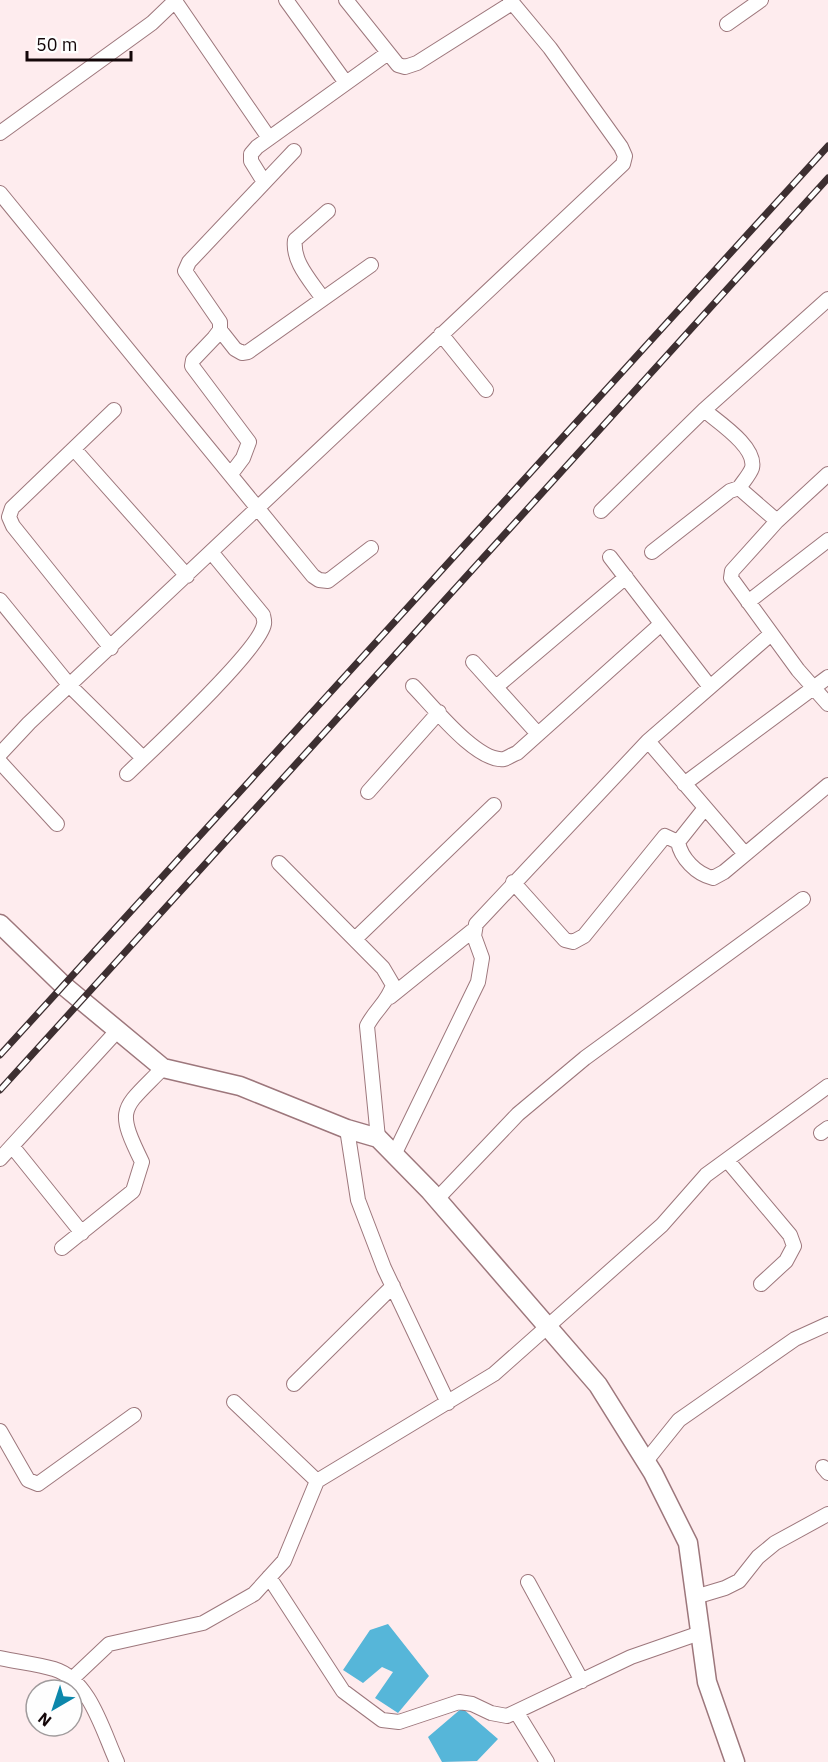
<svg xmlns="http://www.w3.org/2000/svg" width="828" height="1762" font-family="'IBM Plex Sans',sans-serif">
	<rect width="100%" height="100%" fill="#feecee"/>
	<path fill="#56b6d9" d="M388,1624L429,1676L398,1713L375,1698L393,1672L382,1667L363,1683L343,1670L370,1630Z
		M462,1708L498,1739L477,1761L442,1762L428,1737Z"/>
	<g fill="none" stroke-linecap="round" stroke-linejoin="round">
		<defs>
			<path id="minor" d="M286,0L346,83
				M346,0L398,65L405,67L417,63L512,3
				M175,1L269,138
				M727,24L761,0
				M0,133L152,23L176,0
				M264,182L251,161V154L257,147L388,53
				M0,193L313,576L319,580L328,581L371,548
				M323,299C311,281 292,262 295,240L328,211
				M220,330L235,349L242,353L248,352L371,265
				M441,334L486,390
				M704,410C718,422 757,447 752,468C750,474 743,482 739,488
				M74,449L187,576
				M231,474L243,458L249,442L192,366L193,360L214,338L220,330V322L185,271L189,262L294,151
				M828,474L777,521L732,571L731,578L798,670L828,704
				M601,511L704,410L828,299
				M652,552L730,491L739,488L777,521
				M610,557L710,687
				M0,600L70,686L143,758
				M748,602L828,540
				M111,648L13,526L9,517L12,508L114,410
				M473,662L538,734
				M413,686C431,704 477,763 504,759C508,758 513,754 517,753L661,624
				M496,687L626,577
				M648,741L745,854
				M0,754L29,723L623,164L625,156L621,147L550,48L510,0
				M0,762L57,824
				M127,774C152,750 260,650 264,624C265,622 263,616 263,615L212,553
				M684,784L828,677
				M368,792L439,712
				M705,808L678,842C681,858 696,874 713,878L724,872L828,785
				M279,863L383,968L393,985C388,1002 375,1010 367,1026L378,1138
				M513,882L565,940L573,942L584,936L665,836L678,842
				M355,939L494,805
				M390,997L472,931
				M347,1129L358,1200L384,1268L448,1403
				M821,1133L828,1128
				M12,1146L82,1233
				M394,1155L478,982L482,958L474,936L476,924L648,741L771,634
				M0,1159L117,1031
				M727,1160L790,1235L794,1246L786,1261L761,1284
				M437,1199L518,1114L585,1058L803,899
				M62,1248L133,1191L142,1162C115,1107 122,1110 163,1068
				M294,1384L393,1286
				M234,1402L317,1481
				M0,1431L28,1480L38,1484L134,1415
				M646,1461L679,1420L795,1339L828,1324
				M823,1467L828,1473
				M269,1577L343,1691L382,1720L399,1722L459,1702L472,1704L491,1713L507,1716L631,1657L700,1633
				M528,1582L582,1681
				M695,1597L725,1588L739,1581L758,1557L775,1543L828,1514
				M0,1658C18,1662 37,1664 54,1669C90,1680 103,1732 117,1762
				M73,1678L109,1644L203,1623L254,1594L284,1561L317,1481L494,1374L662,1225L706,1175L828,1086
				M517,1713L547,1762"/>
			<path id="secondary" d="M0,924L63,985L163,1068L240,1086L347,1129L378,1138L430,1191L598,1385L653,1473L688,1543L707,1682L735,1762"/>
		</defs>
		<use href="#minor" stroke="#9d777c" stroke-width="16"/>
		<use href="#secondary" stroke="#9d777c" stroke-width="21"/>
		<use href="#minor" stroke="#fff" stroke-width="14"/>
		<use href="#secondary" stroke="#fff" stroke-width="18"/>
		<defs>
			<path id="rail" d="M0,1055L828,146
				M0,1090L828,178"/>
		</defs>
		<use href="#rail" stroke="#3d2f31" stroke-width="7"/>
		<use href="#rail" stroke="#fefefe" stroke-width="4.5" stroke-dasharray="14" stroke-linecap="butt"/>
	</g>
	<g transform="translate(54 1708) rotate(219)"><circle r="28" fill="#fefefe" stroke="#a09b9c" stroke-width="1.5"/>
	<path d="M0-4.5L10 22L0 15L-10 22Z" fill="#0c87ab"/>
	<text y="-9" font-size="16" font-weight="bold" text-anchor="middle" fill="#140709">N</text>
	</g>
	<path d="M27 51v9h104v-9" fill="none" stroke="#140709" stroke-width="3"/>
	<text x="36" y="51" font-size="18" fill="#140709" stroke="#fefefe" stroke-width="4.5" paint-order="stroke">50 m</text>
</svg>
